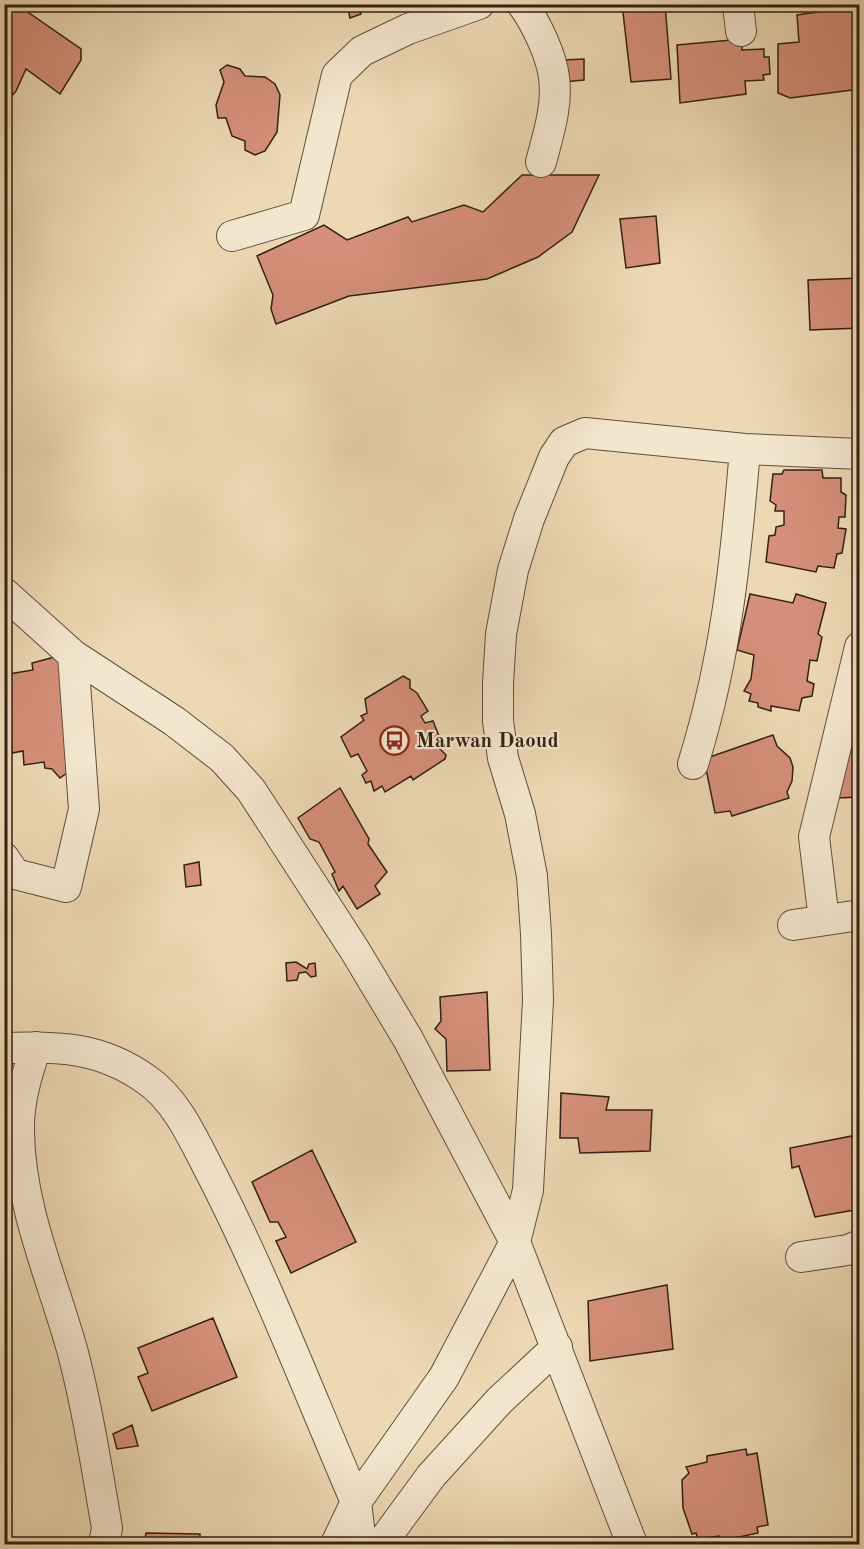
<svg xmlns="http://www.w3.org/2000/svg" width="864" height="1549" font-family="'Old Standard TT',serif">
	<rect width="100%" height="100%" fill="#ecd8b3"/>
	<filter id="stains"><feTurbulence type="fractalNoise" baseFrequency=".00333" numOctaves="4"/><feColorMatrix values="0 0 0 0 .2 0 0 0 0 .09 0 0 0 0 .02 0 0 0 .5 -.17"/></filter>
	<radialGradient id="worn" r=".72"><stop offset=".6" stop-color="#630" stop-opacity="0"/><stop offset="1" stop-color="#630" stop-opacity=".3"/></radialGradient>
	<path fill="#d58f7a" stroke="#332115" stroke-width="1.5" d="M8,4H16L81,49V60L60,94L26,69L16,91L4,105V10Z
		M347,4H359L361,14L350,18Z
		M622,4H665L671,79L631,82Z
		M860,6V89L790,98L778,93V44L799,42L797,15Z
		M742,39V50L764,49V57H769L770,74L763,75L764,80L745,81L746,94L680,103L677,45Z
		M584,59V80L563,82L564,60Z
		M227,65L240,69L245,76L265,77L275,84L280,95L277,132L265,151L255,155L245,150V141L232,136L226,118H218L216,105L224,82L220,70Z
		M522,175H599L572,232L538,257L487,279L349,296L276,324L271,309L273,295L257,256L324,225L347,240L408,217L412,222L464,205L483,212Z
		M656,216L660,263L626,268L620,219Z
		M860,278V328L810,330L808,280Z
		M784,470H822L823,478H841V492L846,495L845,517H839L838,528L846,529L842,553L837,554L834,568L818,566L816,572L766,562L769,536L775,535L776,527L784,525V511H775L776,505L770,501L773,474H782Z
		M750,594L793,603L796,594L826,603L818,634L822,637L817,661L810,660L807,681L814,684L812,696L802,698L799,711L771,706V711L758,707V703L749,701L751,694L744,691L751,679L754,655L737,650Z
		M62,655L71,770L60,778L52,769L45,768L44,762L24,765L23,751L12,753L10,716L5,711L4,695L10,693L9,674L33,670L32,663Z
		M403,676L410,680V688L417,693L428,711L421,716L425,723L433,721L439,736V748L446,755L445,759L413,780L411,776L385,792L382,786L374,791L371,781L366,783L362,775L367,771L358,754L351,757L341,737L364,720L361,716L367,713L365,699Z
		M860,711V797L837,798Z
		M773,735L777,746L790,758L793,767L792,781L787,792L789,798L732,816L730,811L715,813L704,759Z
		M340,788L369,839L368,844L387,872L375,886L380,894L357,909L343,886L339,891L332,874L335,872L319,842L310,839L298,818Z
		M199,862L201,885L186,887L184,865Z
		M296,962L307,969L309,964L315,963L316,976L311,977L306,972L299,973L297,980L287,981L286,963Z
		M487,992L490,1070L447,1071L446,1039L435,1029L441,1021L440,997Z
		M561,1093L609,1097L606,1110H652L650,1151L580,1153L578,1138H560Z
		M852,1136L860,1180V1209L815,1217L799,1166L792,1168L790,1148Z
		M312,1150L356,1242L291,1273L276,1241L286,1237L278,1222H270L252,1182Z
		M854,1274H860V1313L853,1302Z
		M667,1285L673,1349L590,1361L588,1301Z
		M213,1318L237,1377L152,1411L138,1377L148,1373L138,1348Z
		M132,1425L138,1446L117,1449L113,1434Z
		M746,1449L747,1455L757,1453L768,1525L757,1527L758,1533L720,1541L719,1536L698,1539L696,1533L692,1534L683,1508L682,1480L689,1473L686,1467L707,1462V1456Z
		M146,1533L200,1534V1544H144Z
		M236,1540H277L282,1544H236Z"/>
	<g fill="none" stroke-linecap="round" stroke-linejoin="round">
		<defs>
			<path id="minor" d="M522,4C535,21 552,56 554,78C558,105 548,135 541,162
				M738,4L741,31
				M232,236L304,215L337,75L362,51L408,29L479,4
				M4,593L73,655L174,721L222,758L251,790L354,949L408,1039L515,1242L632,1544
				M693,764C726,659 736,558 745,449
				M4,858L15,874L66,887L84,809L73,655
				M824,920L814,837L860,647
				M793,925L860,915
				M36,1047C27,1074 18,1102 19,1132C20,1209 53,1280 73,1353C88,1411 97,1470 107,1528L104,1544
				M4,1048C59,1046 101,1047 147,1080C178,1101 196,1145 213,1177C267,1283 309,1393 356,1502L361,1544
				M801,1257L848,1250L860,1245
				M336,1544L356,1502L444,1377L515,1242L528,1190L538,1000L536,934L532,876L520,814L503,758L498,721V683L501,634L513,570L529,519L554,457L564,442L585,433L745,449L860,454
				M381,1544L431,1476L499,1401L557,1347"/>
		</defs>
		<use href="#minor" stroke="#614f3c" stroke-width="32"/>
		<use href="#minor" stroke="#f3e6ce" stroke-width="30"/>
	</g>
	<defs>
		<symbol id="bus-ring" viewBox="-11 -11 22 22"><circle r="9.5" fill="#f3e6ce" stroke="#8f2418" stroke-width="1.5"/><path d="M-5-6H5V4H4V6H2V4H-2V6H-4V4H-5ZM-3.5-4V0h7V-4ZM-3.5 1.2v1.5H-2V1.2ZM2 1.2v1.5H3.5V1.2Z" fill="#8f2418"/></symbol>
	</defs>
	<g fill-rule="evenodd">
		<use href="#bus-ring" x="378" y="724" width="33" height="33"/>
	</g>
	<g text-anchor="middle" dominant-baseline="central" stroke-width="4.5" stroke-linejoin="round" paint-order="stroke">
		<g font-size="21" font-weight="bold" fill="#332115" stroke="#f3e6ce" text-anchor="start">
			<text x="416" y="741">Marwan Daoud</text>
		</g>
	</g>
	<rect width="864" height="1549" fill="none" stroke="#ecd8b3" stroke-width="24"/>
	<rect x="6" y="6" width="852" height="1537" fill="none" stroke="#332115" stroke-width="3"/>
	<rect x="12" y="12" width="840" height="1525" fill="none" stroke="#332115" stroke-width="1.5"/>
	<rect width="100%" height="100%" filter="url(#stains)"/>
	<rect width="100%" height="100%" fill="url(#worn)"/>
</svg>
